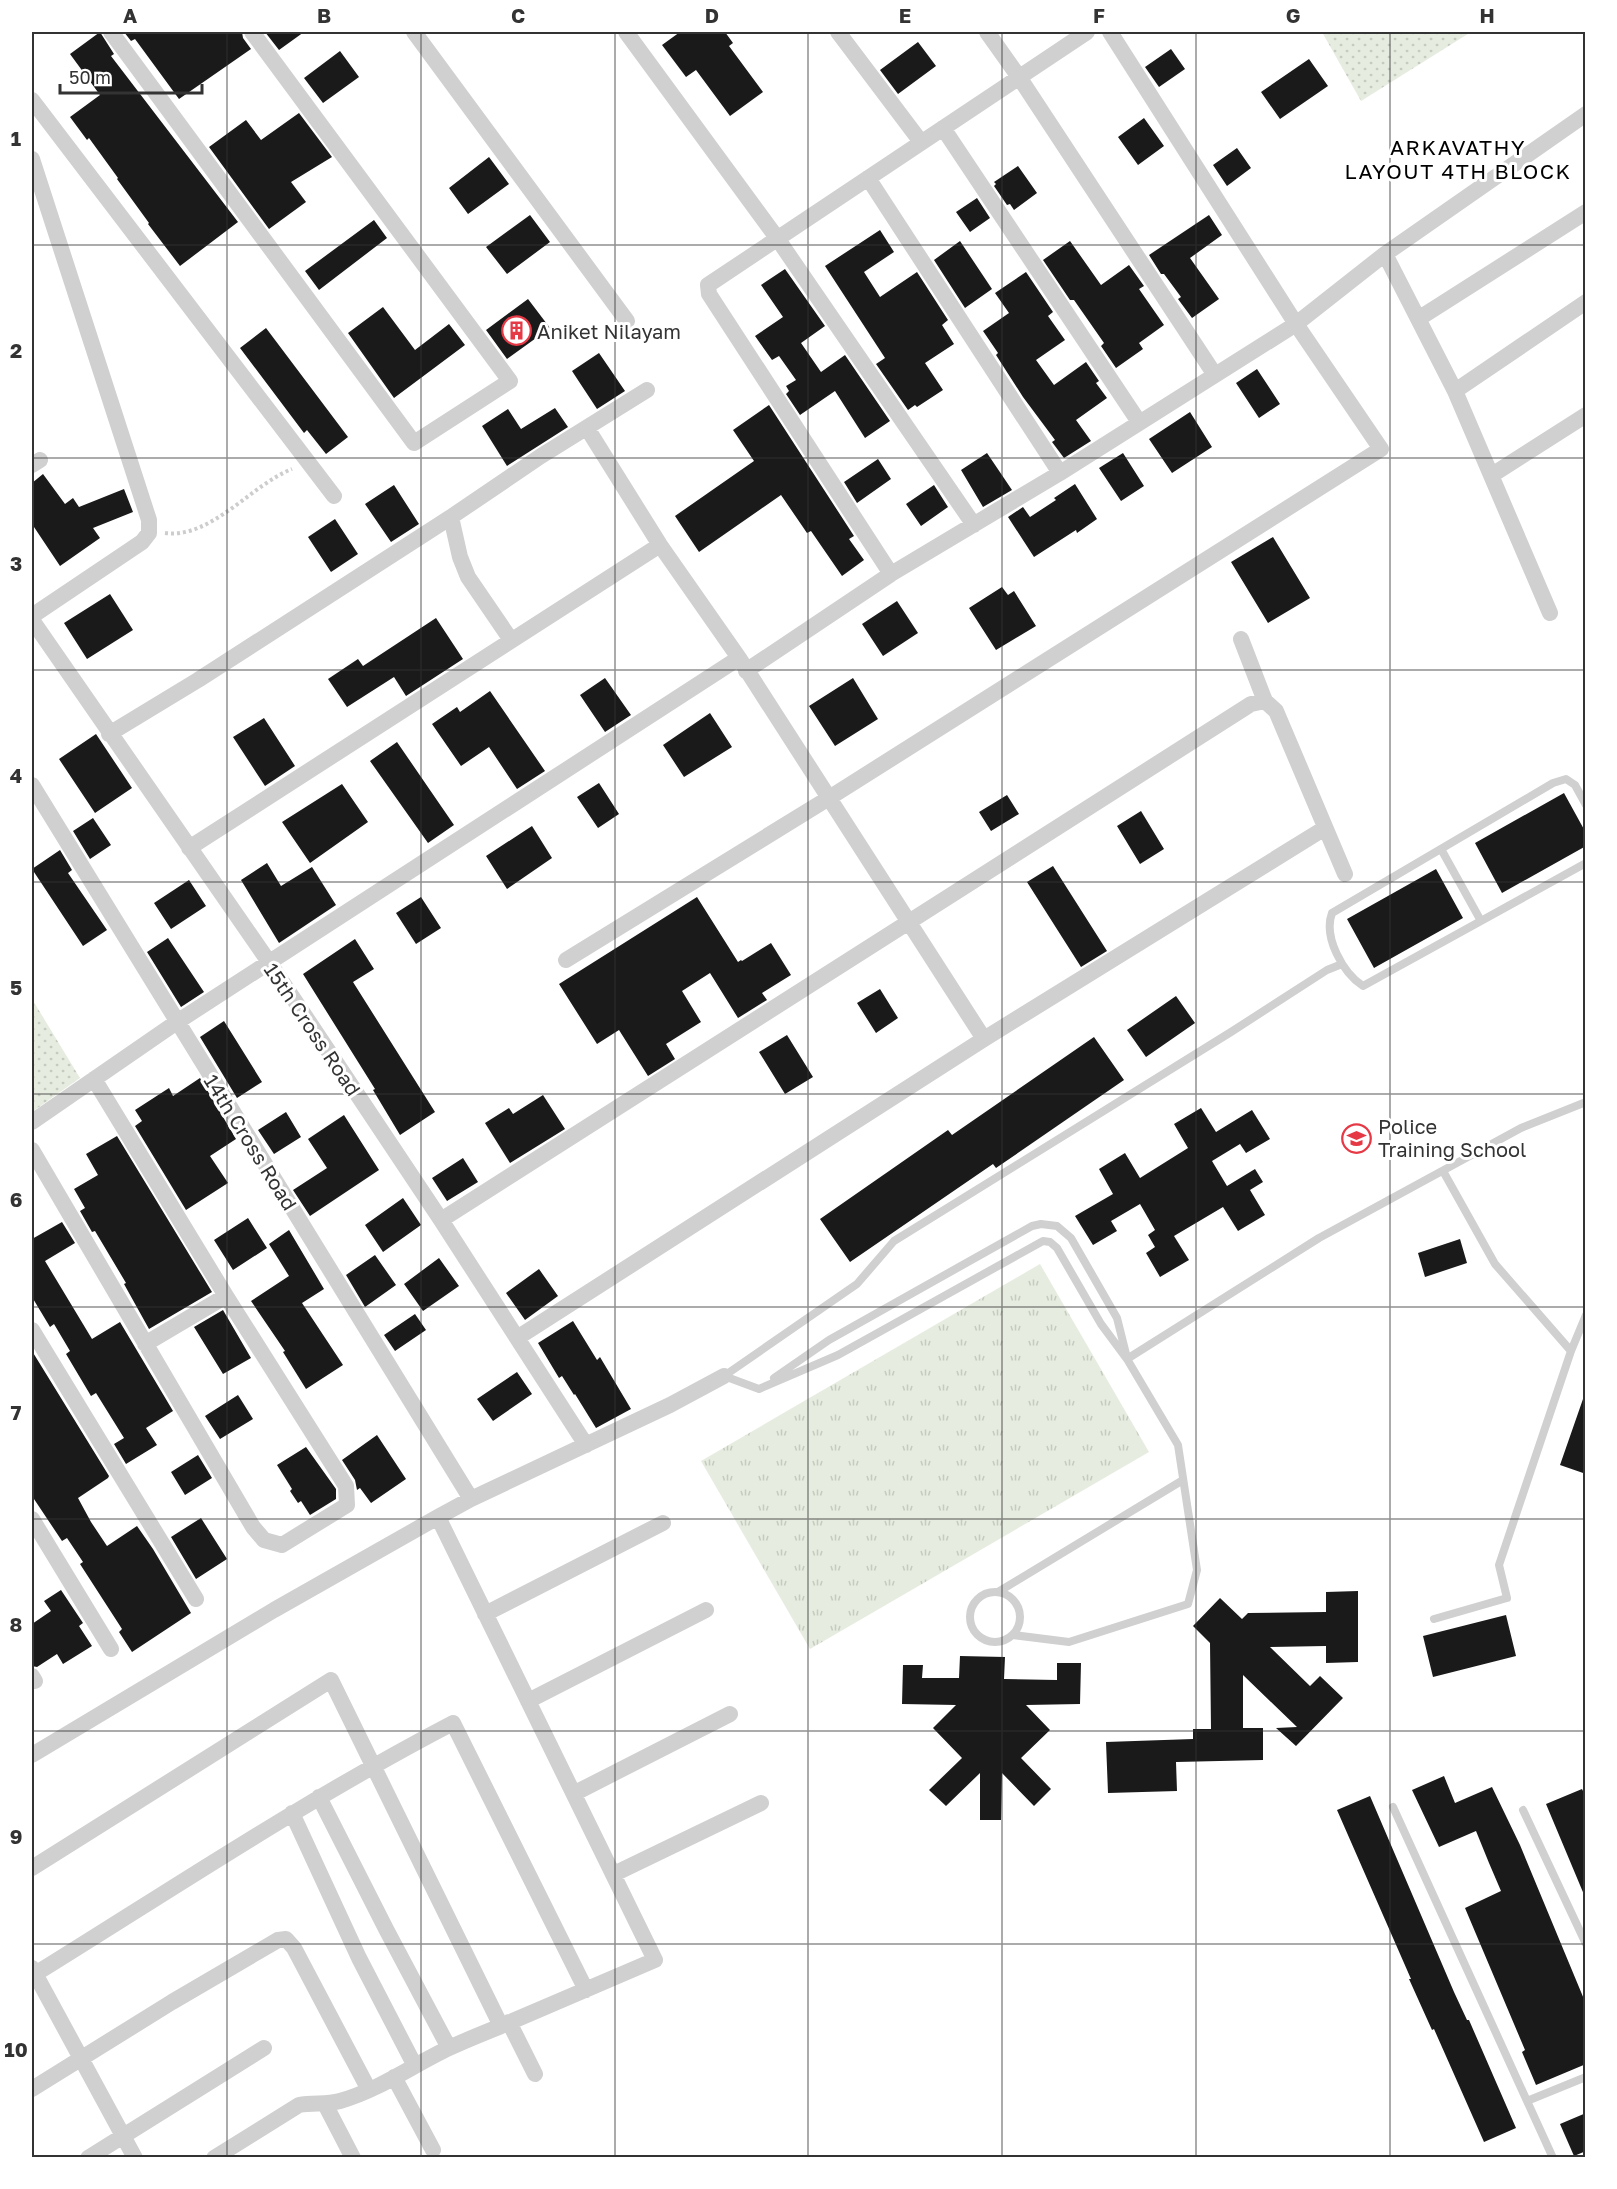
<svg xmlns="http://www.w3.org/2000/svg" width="1617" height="2189" font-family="'Golos Text',sans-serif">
	<defs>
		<pattern id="grass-dots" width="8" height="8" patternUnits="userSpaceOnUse" patternTransform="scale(1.5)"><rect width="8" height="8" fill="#e6ecdf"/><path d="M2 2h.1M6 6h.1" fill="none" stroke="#c6cbc0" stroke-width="1.8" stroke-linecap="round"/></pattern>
		<pattern id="park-tufts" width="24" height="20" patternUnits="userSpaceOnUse" patternTransform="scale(1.5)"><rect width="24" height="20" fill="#e6ecdf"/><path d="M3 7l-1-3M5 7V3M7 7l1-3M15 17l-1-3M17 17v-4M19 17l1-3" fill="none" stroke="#c6cbc0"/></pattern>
	</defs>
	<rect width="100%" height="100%" fill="#fff"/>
	<path fill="url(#grass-dots)" d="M1322,32H1471L1361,101Z
		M32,999L80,1078L32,1112Z"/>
	<path fill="url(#park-tufts)" d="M1040,1264L1149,1452L810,1649L701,1461Z"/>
	<path fill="#1a1a1a" d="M100,32L114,54L111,56L238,222L180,266L148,224L149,223L117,179L118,178L89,138L87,140L70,117L100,95L70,54Z
		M124,32H242L243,38L251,49L179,99L135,39L131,41Z
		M265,32H304L279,50Z
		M680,32H725L733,43L729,46L763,92L730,116L696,70L686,77L662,45Z
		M918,42L936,66L898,94L880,70Z
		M1171,49L1185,69L1159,87L1145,67Z
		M340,51L359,77L323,103L304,78Z
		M1309,59L1328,86L1280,119L1261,92Z
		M299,113L332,157L291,182L306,202L269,229L209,147L246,120L261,140Z
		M1144,118L1164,146L1138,165L1118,137Z
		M1237,148L1251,168L1227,186L1213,165Z
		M489,157L509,184L468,214L449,188Z
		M1018,166L1037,193L1014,210L1010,204L1007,205L994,186L996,184L994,182Z
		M977,198L990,218L970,232L956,212Z
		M530,215L550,242L507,274L486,247Z
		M1209,215L1222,235L1190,258L1219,299L1192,318L1178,299L1181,297L1164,274H1161L1149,255Z
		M374,220L387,238L319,290L305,271Z
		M880,230L894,252L864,272L880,297L917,272L948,320L942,325L954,344L925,363L943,390L917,407L915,405L908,410L876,364L885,358L825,266Z
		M960,241L992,289L965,308L934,260Z
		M1070,241L1101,285L1129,265L1144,286L1139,289L1164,325L1139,343L1143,349L1116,368L1101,346L1104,343L1074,300H1070L1043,260Z
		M785,269L825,326L801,343L821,372L845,355L890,421L865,438L835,391L800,415L786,394L789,391L786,386L796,380L779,356L772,360L755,336L783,317L761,285Z
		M1026,272L1053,312L1048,316L1065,340L1036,360L1054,385L1086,362L1099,381L1096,383L1107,398L1076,420L1091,441L1064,458L1052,442L1055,440L1023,397L996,355L998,353L983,331L1009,313L995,293Z
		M528,299L550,328L507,359L486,330Z
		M383,307L415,350L449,324L465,345L394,398L348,333Z
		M266,328L348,437L326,454L307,430L304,433L240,348Z
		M599,353L625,391L597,409L572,371Z
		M1257,369L1280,404L1259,418L1236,383Z
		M769,405L854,536L849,539L864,560L842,576L811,531L807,533L781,495L699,552L675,516L754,461L733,430Z
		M555,408L568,427L507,466L482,426L508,409L521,429Z
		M1190,412L1212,447L1172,473L1149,439Z
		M987,453L1012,490L983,507L961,470Z
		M1123,453L1144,486L1121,501L1099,468Z
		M878,459L891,479L857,503L844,482Z
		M43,474L65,504L73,498L79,507L124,489L133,512L93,528L100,538L60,566L32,524V483Z
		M1075,484L1097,519L1077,533L1076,530L1034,557L1008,517L1023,507L1030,517L1056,500L1054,498Z
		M394,485L419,524L391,542L365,504Z
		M934,485L948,507L921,526L906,504Z
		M335,519L358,554L331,572L308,537Z
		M1273,537L1310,598L1268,623L1231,562Z
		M1002,587L1008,595L1014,591L1036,626L996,650L969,608Z
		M110,594L133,630L87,659L64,623Z
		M897,601L918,633L883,656L862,624Z
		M436,618L463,659L406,696L394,677L347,707L328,679L358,659L363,666Z
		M605,678L631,715L605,732L580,695Z
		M853,678L878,719L835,746L809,706Z
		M490,691L545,771L517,789L489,747L461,766L432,724L457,707L460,712Z
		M710,713L732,747L684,777L663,745Z
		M264,718L295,766L265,786L233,737Z
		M96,734L132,788L95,813L59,759Z
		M397,742L454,825L428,843L370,761Z
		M599,783L619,814L598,828L577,797Z
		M342,784L368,822L310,863L282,822Z
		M1564,793L1586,833V846L1502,893L1475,843Z
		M1007,795L1019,814L991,831L979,812Z
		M1141,811L1164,849L1140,864L1117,826Z
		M93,818L111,845L90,859L73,831Z
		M532,826L552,858L507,889L486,856Z
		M60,850L72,870L68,873L107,930L83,946L32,869Z
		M267,863L281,886L312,867L336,905L279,943L241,880Z
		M1053,866L1107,951L1081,967L1027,882Z
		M1436,869L1463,918L1374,968L1347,919Z
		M189,880L206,906L171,929L154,903Z
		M421,897L441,928L416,944L396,913Z
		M697,897L738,962L741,960L742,961L771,943L791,975L762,993L767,1000L738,1018L710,973L682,991L701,1022L666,1044L675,1059L648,1076L619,1030L597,1044L559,984Z
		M168,938L204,992L181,1007L147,952Z
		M355,939L374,969L353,982L435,1112L400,1135L373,1090L375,1089L303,974Z
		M880,989L898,1018L876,1033L857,1003Z
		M1176,996L1195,1023L1146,1057L1127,1030Z
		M224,1021L262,1082L237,1098L200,1037Z
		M787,1035L813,1077L785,1094L759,1052Z
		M1094,1037L1124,1080L996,1168L993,1164L850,1262L820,1219L948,1130L952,1135Z
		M200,1078L236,1139L210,1156L228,1183L186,1210L135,1126L142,1121L135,1110L169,1088L173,1096Z
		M543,1095L565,1129L510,1163L485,1123L509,1108L513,1114Z
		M1201,1108L1216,1132L1252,1110L1270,1139L1246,1153L1240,1144L1212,1161L1227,1186L1255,1169L1263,1182L1250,1190L1265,1215L1238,1231L1223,1207L1174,1236L1189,1260L1160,1277L1146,1253L1155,1247L1148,1235L1155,1230L1140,1204L1111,1221L1117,1231L1093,1245L1075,1216L1113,1194L1099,1169L1125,1153L1140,1178L1188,1148L1174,1124Z
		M286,1112L301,1137L274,1154L258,1130Z
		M344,1115L379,1170L310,1216L293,1190L327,1168L308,1139Z
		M117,1136L212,1292L149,1329L124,1284L126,1283L95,1231L92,1232L80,1211L85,1208L74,1189L98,1175L86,1154Z
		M463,1158L478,1182L447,1201L432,1178Z
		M403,1198L421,1225L383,1252L365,1225Z
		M248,1218L267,1248L233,1270L214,1240Z
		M62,1222L75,1243L45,1261L92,1339L120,1322L173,1411L146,1428L157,1445L126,1464L114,1444L124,1438L96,1393L91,1396L66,1354L70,1351L54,1324L50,1327L32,1297V1239Z
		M289,1230L324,1289L302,1303L343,1365L306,1389L283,1352L285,1351L251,1301L289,1276L269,1244Z
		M1460,1239L1467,1263L1425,1277L1418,1253Z
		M375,1255L396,1285L365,1307L346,1275Z
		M439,1258L459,1286L423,1311L404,1284Z
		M539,1269L558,1296L525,1320L506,1293Z
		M223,1310L251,1358L223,1374L194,1327Z
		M415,1314L426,1330L395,1351L384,1335Z
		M573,1321L597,1360L600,1357L631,1409L596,1428L575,1394L574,1395L562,1376L559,1378L538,1343Z
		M32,1351L109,1476L108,1478L78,1498L91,1522L107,1546L137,1526L153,1549L191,1613L132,1652L119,1632L122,1629L80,1564L83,1562L67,1538L62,1541L32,1496Z
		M517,1372L532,1394L493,1421L477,1399Z
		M238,1395L253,1419L220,1439L205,1416Z
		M1583,1399H1586V1474L1560,1465Z
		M377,1435L406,1479L371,1503L360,1488L357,1490L355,1480L342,1460Z
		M306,1447L336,1489V1499L310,1515L301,1501L298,1503L290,1491L292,1489L277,1465Z
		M198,1455L212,1478L185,1495L171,1472Z
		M201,1518L227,1559L196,1579L171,1537Z
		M61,1590L83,1623L79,1626L92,1646L63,1664L57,1654L37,1667L32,1666V1624L51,1611L44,1601Z
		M1358,1591V1662L1326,1663V1646L1270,1647L1310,1686L1320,1676L1343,1698L1296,1746L1276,1728L1297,1727L1243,1675V1728H1263V1760L1176,1762L1177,1791L1108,1793L1106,1742L1193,1739V1729H1211L1210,1643L1193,1626L1220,1598L1242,1619L1248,1613L1326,1612V1592Z
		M1506,1615L1516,1656L1433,1677L1423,1636Z
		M960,1656L1005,1657L1004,1679L1057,1680V1663H1081L1080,1704L1026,1705L1050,1730L1021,1758L1051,1789L1034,1806L1002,1773L1001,1820H980V1773L946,1806L929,1790L962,1758L933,1728L956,1705L902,1704L903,1665H923L922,1678H959Z
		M1444,1776L1455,1803L1492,1787L1520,1845L1586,2004V2064L1536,2085L1522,2052L1525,2050L1465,1908L1501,1891L1489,1863L1476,1831L1439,1847L1412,1790Z
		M1582,1789L1586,1797L1585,1897L1546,1804Z
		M1370,1796L1454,1992L1467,2020H1469L1516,2128L1484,2142L1434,2029L1432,2030L1409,1979H1411L1337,1810Z
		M1586,2113V2151L1574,2156L1560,2124Z"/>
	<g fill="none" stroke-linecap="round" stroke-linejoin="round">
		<path stroke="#cdcdcd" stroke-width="4" stroke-dasharray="3 3" stroke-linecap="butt" d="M165,533C211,539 251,485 292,469"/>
		<path stroke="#d0d0d0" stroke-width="8" d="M1586,805L1575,785L1566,779L1553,783L1332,913C1323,937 1343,973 1363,986L1586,863
			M1441,849L1481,921
			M1443,1171L1495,1264L1571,1351
			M724,1376L857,1284L894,1241L1231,1032L1327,970L1342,964
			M724,1376L759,1389L838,1355L1043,1241L1050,1242L1057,1248L1101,1324L1127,1359
			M774,1378L829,1340L1032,1226L1041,1224L1057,1226L1071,1238L1117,1318L1126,1354
			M970 1617a25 25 0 1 1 50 0a25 25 0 1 1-50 0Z
			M998,1592L1183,1480
			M1434,1619L1507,1598L1499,1565L1571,1351L1586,1315
			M1013,1635L1069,1642L1188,1604L1197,1570L1178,1445L1127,1359L1319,1238L1521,1128L1586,1102
			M1393,1807L1553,2158
			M1523,1810L1586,1944
			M1527,2101L1586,2077"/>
		<path stroke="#d0d0d0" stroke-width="16" d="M111,32L414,443L510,381L252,32
			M414,32L627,321
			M626,32L777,238L974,525
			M838,32L921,142
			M987,32L1019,77L1215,375
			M32,100L334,496
			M943,128L1139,422
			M32,159L149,520V533L142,542L32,616
			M868,178L1060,473
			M1385,254L1586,114
			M1418,319L1586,212
			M1455,391L1586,302
			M587,428L660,545L739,658L984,1039
			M32,465L40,460
			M1492,475L1586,415
			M451,517L460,557L468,577L511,640
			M891,574L1060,473L1296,324L1385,254L1455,391L1550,613
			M32,620L269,962L441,1220L586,1445
			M1241,639L1265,701
			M746,671L891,574L709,294L708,285L1087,32
			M109,734L198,680L451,517L541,456L647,390
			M32,785L471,1499
			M189,848L660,545
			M566,960L829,798L1381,449L1296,324L1110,32
			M32,1122L177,1022L739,658
			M32,1150L253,1527L264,1540L282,1545L347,1505L346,1486L226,1296L94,1079
			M441,1220L1251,704L1265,701L1276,711L1345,874
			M32,1330L196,1599
			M517,1338L984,1039L1325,828
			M145,1344L226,1296
			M32,1519L111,1649
			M485,1614L663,1523
			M32,1676L35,1681
			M528,1701L706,1610
			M32,1755L274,1610L438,1517L471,1499L670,1405L724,1376
			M575,1793L730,1714
			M319,1797L386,1929L449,2048
			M292,1813L359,1958L415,2066
			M32,1868L331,1680L501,2026L655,1960L438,1517
			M614,1874L761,1803
			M32,1968L135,2158
			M32,1976C171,1890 307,1799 453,1723L586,1990
			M509,2022L535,2074
			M394,2077L433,2150
			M32,2089L172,2002L278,1940L286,1939L294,1948L369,2090
			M325,2104L353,2158
			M88,2158L264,2048
			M214,2158L299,2105C313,2102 326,2105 340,2101C379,2090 413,2065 449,2048C466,2040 484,2033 501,2026"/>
	</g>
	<path fill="none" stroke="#333" stroke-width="1.5" stroke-opacity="0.55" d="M227,32V2158M421,32V2158M615,32V2158M808,32V2158M1002,32V2158M1196,32V2158M1390,32V2158M32,245H1586M32,458H1586M32,670H1586M32,882H1586M32,1094H1586M32,1307H1586M32,1519H1586M32,1731H1586M32,1944H1586"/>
	<defs>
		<symbol id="building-ring" viewBox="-11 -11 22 22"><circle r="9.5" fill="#fff" stroke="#e63946" stroke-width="1.5"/><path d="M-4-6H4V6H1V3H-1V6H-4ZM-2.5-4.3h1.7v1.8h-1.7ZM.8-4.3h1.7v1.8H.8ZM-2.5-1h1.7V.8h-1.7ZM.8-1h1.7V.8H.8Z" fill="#e63946"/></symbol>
		<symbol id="university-ring" viewBox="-11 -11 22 22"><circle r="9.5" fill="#fff" stroke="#e63946" stroke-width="1.5"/><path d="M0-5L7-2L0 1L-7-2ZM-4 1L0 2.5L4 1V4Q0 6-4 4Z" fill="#e63946"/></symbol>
	</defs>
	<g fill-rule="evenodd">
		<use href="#building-ring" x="500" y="314" width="33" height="33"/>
		<use href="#university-ring" x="1340" y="1122" width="33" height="33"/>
	</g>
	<g text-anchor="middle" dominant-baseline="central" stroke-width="6" stroke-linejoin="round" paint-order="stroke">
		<g font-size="20" fill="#333" stroke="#fff" text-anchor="start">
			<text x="537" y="331">Aniket Nilayam</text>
			<text x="1378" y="1126">Police<tspan x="1378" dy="23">Training School</tspan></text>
		</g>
		<g font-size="20" fill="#333" stroke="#fff">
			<text transform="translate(313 1029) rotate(56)">15th Cross Road</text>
			<text transform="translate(251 1142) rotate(58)">14th Cross Road</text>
		</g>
		<g font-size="21" letter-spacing="1.5" fill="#000" stroke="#fff">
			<text x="1458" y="147">ARKAVATHY<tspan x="1458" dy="24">LAYOUT 4TH BLOCK</tspan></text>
		</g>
	</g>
	<rect width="1617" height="2189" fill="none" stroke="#ffffff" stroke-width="66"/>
	<path d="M60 84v9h142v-9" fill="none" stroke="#333333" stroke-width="3"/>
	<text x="69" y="84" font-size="18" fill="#333333" stroke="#ffffff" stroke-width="4.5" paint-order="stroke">50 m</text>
	<rect x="33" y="33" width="1551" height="2123" fill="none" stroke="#333" stroke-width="2"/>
	<g font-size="20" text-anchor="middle" font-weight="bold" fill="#333">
		<text x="130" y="23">A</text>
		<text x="324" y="23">B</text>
		<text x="518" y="23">C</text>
		<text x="712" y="23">D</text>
		<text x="905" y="23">E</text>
		<text x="1099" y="23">F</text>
		<text x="1293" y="23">G</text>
		<text x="1487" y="23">H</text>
		<text x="16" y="146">1</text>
		<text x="16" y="358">2</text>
		<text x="16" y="571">3</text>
		<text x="16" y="783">4</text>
		<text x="16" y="995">5</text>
		<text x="16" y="1207">6</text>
		<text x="16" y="1420">7</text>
		<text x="16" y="1632">8</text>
		<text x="16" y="1844">9</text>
		<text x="16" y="2057">10</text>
	</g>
</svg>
